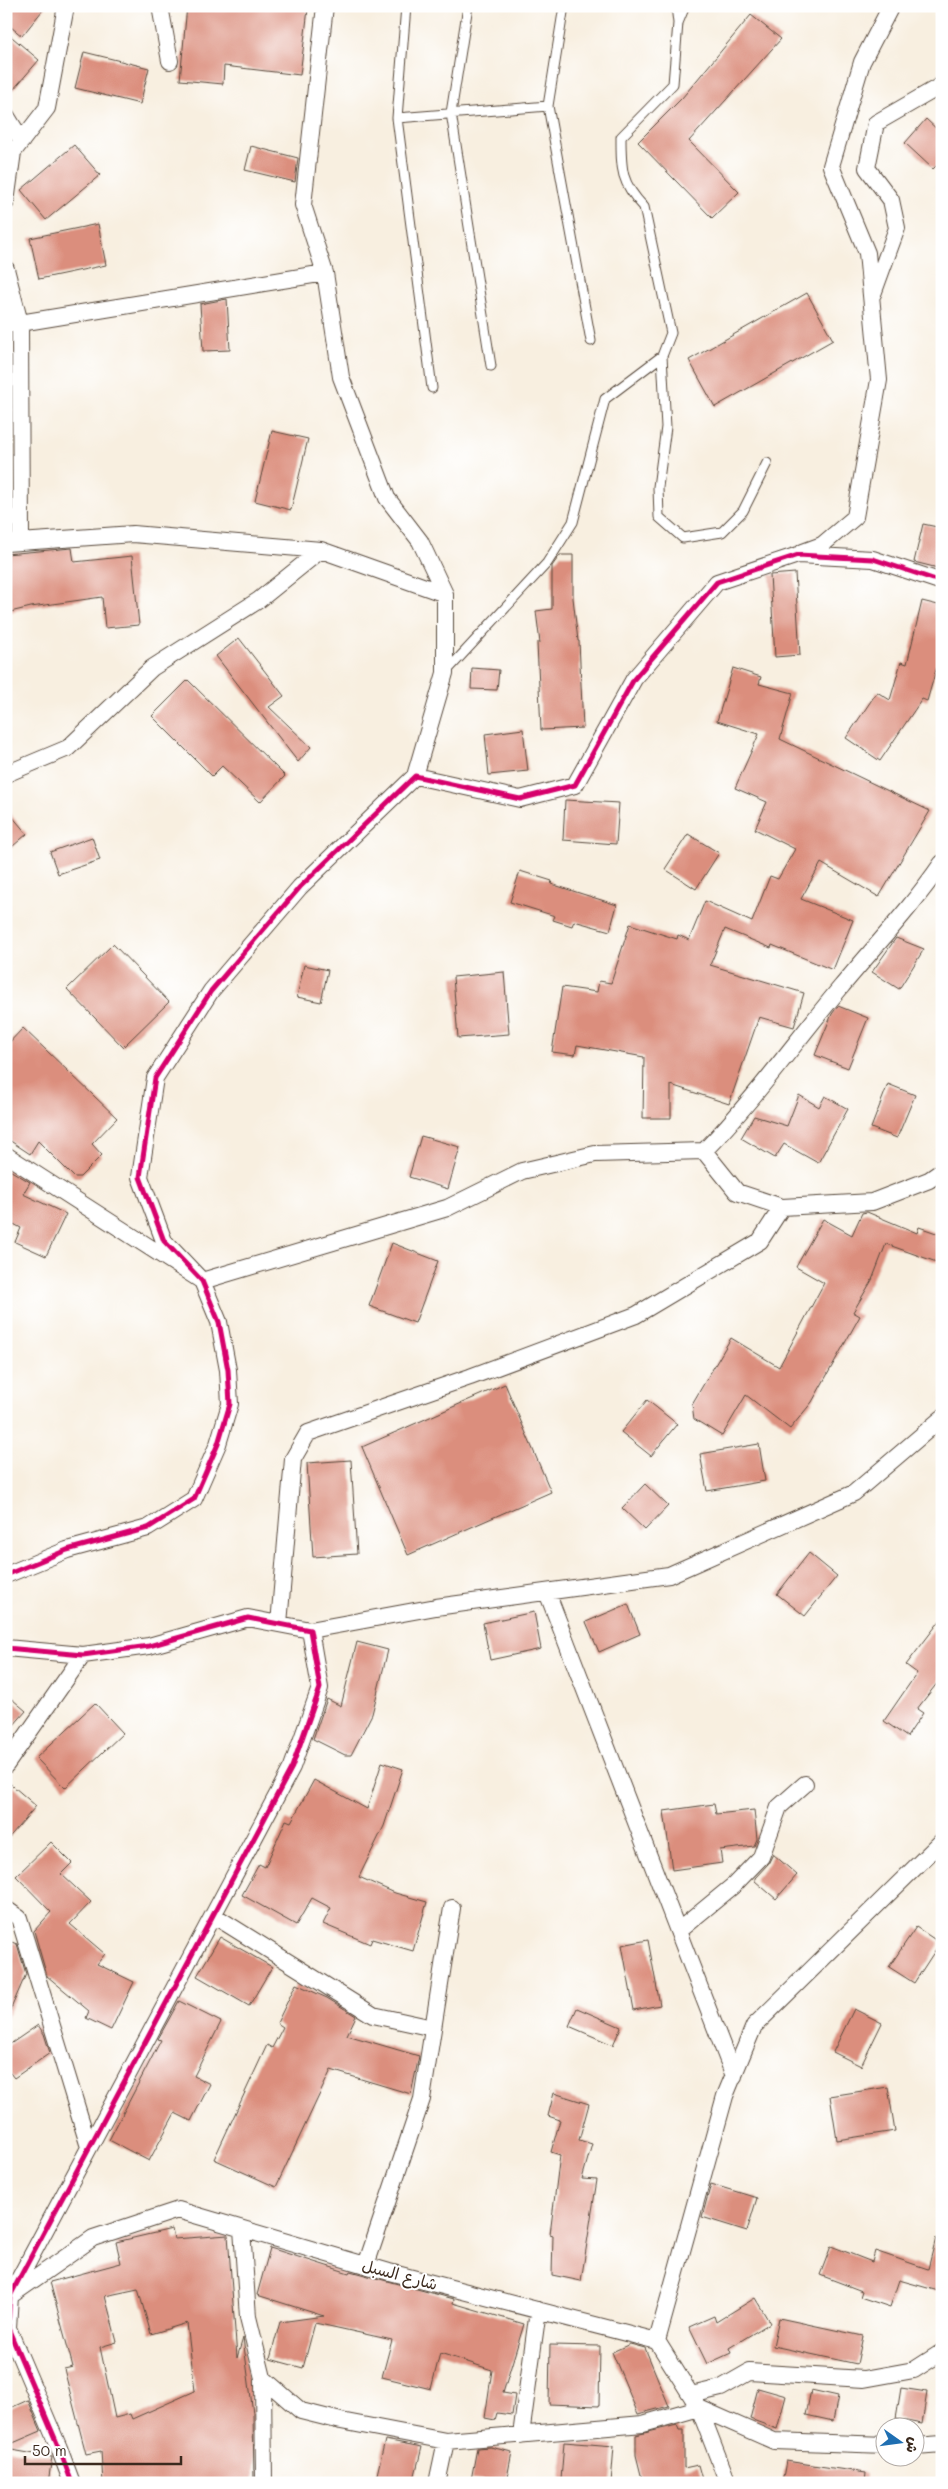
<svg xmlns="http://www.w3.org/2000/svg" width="948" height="2489" font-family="Mali,'Playpen Sans Arabic',sans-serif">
	<rect width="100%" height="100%" fill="#fff"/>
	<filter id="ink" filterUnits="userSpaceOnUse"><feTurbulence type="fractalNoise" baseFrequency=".02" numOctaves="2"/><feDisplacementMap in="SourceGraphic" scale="10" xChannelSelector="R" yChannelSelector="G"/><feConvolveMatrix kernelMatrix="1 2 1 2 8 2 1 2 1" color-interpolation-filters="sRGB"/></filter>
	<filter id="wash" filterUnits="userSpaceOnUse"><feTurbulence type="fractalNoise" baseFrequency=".0096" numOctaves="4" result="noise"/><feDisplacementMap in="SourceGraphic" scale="20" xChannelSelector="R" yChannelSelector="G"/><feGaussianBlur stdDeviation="1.12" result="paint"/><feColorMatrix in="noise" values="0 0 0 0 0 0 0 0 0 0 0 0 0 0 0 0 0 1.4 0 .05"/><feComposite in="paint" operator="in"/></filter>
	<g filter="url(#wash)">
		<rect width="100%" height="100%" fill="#f8efe0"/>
		<g id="blocks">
			<path fill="#db8e7d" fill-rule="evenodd" d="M6,6H46L22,36L6,23Z
				M187,6H289L308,9L300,75L224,66L223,84L180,80Z
				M751,15L781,39L689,141L739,192L712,218L638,142L682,98Z
				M6,32L39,60L6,98Z
				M84,52L149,68L140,104L75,88Z
				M926,119L942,134V160L933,169L905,143Z
				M74,145L100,175L46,220L21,190Z
				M251,146L298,158L295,182L245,170Z
				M98,224L106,265L39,279L30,238Z
				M807,293L833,340L715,407L689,360Z
				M227,299L230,350L203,351L200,304Z
				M272,431L308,439L291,510L255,501Z
				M923,524L942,528V569L914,562Z
				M72,548L74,562L132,556L139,625L105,628L102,597L31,607L6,613V554Z
				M560,555H573V598L578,641H579L583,728L541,730L537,643H540L536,611L552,609V566Z
				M795,573L800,655L775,657L770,575Z
				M922,601L942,606V649L927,701L922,699L880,761L846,738L877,692L890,700L901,662L907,664Z
				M239,638L284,696L269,707L311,747L298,762L216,656Z
				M472,668L499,670L497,690L471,689Z
				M733,668L761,677L759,684L793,693L780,739L930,811L879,897L821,863L801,899L853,920L833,970L772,945L771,948L725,929L710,965L804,993L794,1027L759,1017L729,1104L671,1085V1118H643L644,1057L577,1045L575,1055L552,1052L562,987L597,992L599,981L611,983L630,924L677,939L678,935L689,940L705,901L752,922L770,876L778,879L795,849L755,829L767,802L735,788L759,734L717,721Z
				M188,680L285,776L260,802L222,766L212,776L152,716Z
				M523,729L528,771L489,775L485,734Z
				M565,800L619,803L616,844L563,840Z
				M6,809L27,834L6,852Z
				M688,834L719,853L696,889L665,869Z
				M92,837L100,860L58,874L50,852Z
				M520,871L552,881L551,884L617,905L610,931L574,921L572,926L553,920L555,916L510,902Z
				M896,938L924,949L899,989L872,972Z
				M113,944L169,1002L123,1047L67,989Z
				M304,965L328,970L321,1002L297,997Z
				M504,972L509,1034L458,1038L453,977Z
				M838,1006L868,1018L848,1068L815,1055L832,1014Z
				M23,1028L117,1118L92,1144L102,1155L80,1177H74L38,1141L30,1154L6,1138V1046Z
				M888,1084L915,1095L897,1138L871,1128Z
				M799,1095L819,1107L825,1096L848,1109L818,1163L784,1144L775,1158L741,1138L754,1116L787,1126Z
				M421,1136L460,1147L448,1189L409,1177Z
				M6,1168L30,1182L23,1194L66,1214L46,1256L15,1242L21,1228L10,1222L6,1229Z
				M867,1212L917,1233L919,1227L942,1235V1264L886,1244L872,1280L853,1312L860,1316L812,1402L790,1429L746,1395L722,1436L694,1419L692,1404L731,1338L779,1367L824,1283L796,1267L823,1219L852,1235L862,1213Z
				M392,1243L438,1261L415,1323L369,1306Z
				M505,1384L551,1492L408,1555L362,1447Z
				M647,1400L677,1424L651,1456L621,1432Z
				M759,1444L765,1481L707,1491L700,1454Z
				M351,1460L357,1554L313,1557L307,1463Z
				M645,1484L668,1506L645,1530L622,1508Z
				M809,1553L837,1576L805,1616L777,1594Z
				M628,1604L640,1634L599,1652L586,1622Z
				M534,1612L541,1649L490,1660L483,1623Z
				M942,1618V1677L917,1709L923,1713L907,1737L884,1721L917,1673L906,1665Z
				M357,1642L388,1650L372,1714L351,1755H345L313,1739L327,1699L341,1706Z
				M6,1694L26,1711L6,1734Z
				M95,1703L123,1733L65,1788L36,1758Z
				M382,1762L403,1769L384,1826L359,1877L395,1893L427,1902L413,1951L372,1939L370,1944L323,1924L331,1908L312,1898L296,1925L242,1895L259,1864L265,1867L286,1820L291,1822L314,1780L367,1809Z
				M6,1780L36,1806L6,1841Z
				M714,1804L716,1814L754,1810L757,1839L754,1846L720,1850L722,1863L672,1870L664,1811Z
				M51,1842L72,1863L61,1874L91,1902L70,1924L105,1954L97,1964L134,1982L111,2030L86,2018L89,2011L47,1976L34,1931L51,1912L16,1876Z
				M773,1854L797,1875L776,1899L755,1881V1878L768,1864Z
				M916,1927L940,1943L914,1983L889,1967Z
				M220,1937L272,1967L249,2006L197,1976Z
				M6,1940L17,1944L26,1974L6,2020Z
				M648,1940L660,2005L634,2010L622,1945Z
				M296,1984L327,1998L356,2016L347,2035L419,2056L411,2094L331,2070L276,2187L214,2159L267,2045L272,2048L283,2027L277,2023Z
				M179,2001L221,2022L194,2076L210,2084L191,2121L175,2113L149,2161L109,2140L161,2040L158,2039Z
				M577,2008L621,2027L613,2045L569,2026Z
				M854,2009L882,2023L861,2066L833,2052Z
				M38,2025L44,2034L50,2053L14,2078L6,2068V2047Z
				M888,2087L895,2131L837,2140L830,2096Z
				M554,2093L589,2104L579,2140L592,2144L582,2179L597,2180L581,2281L552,2275L553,2235L550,2234L560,2155L551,2152L560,2120L548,2116Z
				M711,2184L757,2198L747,2231L702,2217Z
				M172,2229L174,2239L228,2235L237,2358L243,2338L253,2413L254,2483H103L101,2451L86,2454L64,2369L73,2367L50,2282L121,2263L116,2242ZM138,2289L151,2334L187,2323L195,2391L132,2419L130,2414L115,2418L100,2347L117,2342L105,2296Z
				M936,2238H942V2292L899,2280L890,2307L860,2297L862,2291L820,2275L831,2246L872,2262L875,2251L928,2269Z
				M270,2248L349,2273L350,2271L454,2299L453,2303L524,2324L503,2393L515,2395L512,2415L497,2413L495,2420L485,2418L492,2370L440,2353L431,2389L382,2377L392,2340L315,2323L303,2368L270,2359L280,2322L324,2316L257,2295Z
				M755,2298L770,2323L729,2348L731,2353L707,2364L689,2327L714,2316L716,2322Z
				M779,2318L863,2336L857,2364L773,2346Z
				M630,2344L645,2348L669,2406L638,2414L612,2352Z
				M550,2345L600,2346L599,2406L549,2404Z
				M758,2388L786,2396L777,2429L750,2419Z
				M901,2388L927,2392L922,2424L896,2419Z
				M811,2390L838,2396L833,2421L806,2415Z
				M28,2400L41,2431L6,2446V2410Z
				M677,2425L679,2430H684V2468L698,2465L703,2483H643L636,2455V2435Z
				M385,2440L422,2447L413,2483H375Z
				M564,2442L614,2446L611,2483L561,2480Z
				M490,2447L512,2452L506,2483L471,2480L477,2448Z
				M6,2449L52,2457L48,2483H6Z
				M786,2461L866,2473L865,2483H782Z"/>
		</g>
	</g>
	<g filter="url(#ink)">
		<use href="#blocks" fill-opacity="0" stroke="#57483b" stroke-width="1"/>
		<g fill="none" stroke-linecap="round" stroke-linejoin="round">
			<defs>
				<path id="service" d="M406,6L397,118L432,388
					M468,6L451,113L491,366
					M678,23L685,6
					M548,106L591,341
					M397,118L548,106L564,6
					M662,356L666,427L658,487L659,517L683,538L722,532L743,511L767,463
					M445,673L547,563L573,522L605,399L662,356L671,333L644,207C621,183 621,170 621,137L673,84L678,23L676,6"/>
				<path id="minor" d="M160,6L170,61
					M325,6L303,205L325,273L341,377L387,498L420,541L445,594V673L415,776
					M6,115L22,141
					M6,202L13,152L47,108L66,6
					M6,269L20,323L21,541
					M873,294L897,228L891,200L867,168L876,123L942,85
					M6,323H20L325,273
					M6,543L133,534L321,550L445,594
					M803,552L822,545L855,517L879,380L867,253L831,166L862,62L891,6
					M6,774L68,748L152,668L259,600L321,550
					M704,1151L737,1192L782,1207L872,1202L929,1180L942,1171
					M6,1155L202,1281L447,1208L522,1171L595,1154L704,1151C754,1100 795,1042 841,987C875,946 912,907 942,863
					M6,1575L67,1550L148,1528L194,1499L218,1444L230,1404L228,1370L219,1322L202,1281L164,1241L140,1177L155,1078L211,991L300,887L415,776L520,799L575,785L634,679L717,582L798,555L873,559L942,582
					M547,1592L734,2076
					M279,1624L293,1459L308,1433L470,1377L636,1315L760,1241L782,1207
					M310,1630L436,1607L669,1575L854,1493L942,1418
					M6,1648L83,1655L149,1646L248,1618L310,1630L320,1688L292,1767L10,2296L8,2328L59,2448L72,2483
					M6,1765L83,1655
					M6,1909L19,1918L89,2147
					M213,1915L373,2015L433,2028
					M678,1931L734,1885L761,1857L779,1807L805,1784
					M242,2229L248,2317L263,2378L301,2411L341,2421L446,2441L643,2424L699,2408L774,2441L886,2445
					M366,2265L422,2099L452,1908
					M13,2294L93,2238L178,2210L389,2272L657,2341L699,2408L728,2483
					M657,2341L725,2096L754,2026L942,1841
					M263,2378L264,2483
					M691,2395L721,2388L749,2372L864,2379L914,2370L942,2352
					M521,2435L538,2310
					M916,2446L942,2444
					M437,2483L446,2441"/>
			</defs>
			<use href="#service" stroke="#57483b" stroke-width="11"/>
			<use href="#minor" stroke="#57483b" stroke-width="18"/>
			<use href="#service" stroke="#fff" stroke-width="9"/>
			<use href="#minor" stroke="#fff" stroke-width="16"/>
			<defs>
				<path id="cycleway" d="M6,1575L67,1550L148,1528L194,1499L218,1444L230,1404L228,1370L219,1322L202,1281L164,1241L140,1177L155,1078L211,991L300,887L415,776L520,799L575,785L634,679L717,582L798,555L873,559L942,582
					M6,1648L83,1655L149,1646L248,1618L310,1630L320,1688L292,1767L10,2296L8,2328L59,2448L72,2483"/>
			</defs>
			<use href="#cycleway" stroke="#fff" stroke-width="8"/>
			<use href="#cycleway" stroke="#d6006c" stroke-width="5"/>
		</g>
	</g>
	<g text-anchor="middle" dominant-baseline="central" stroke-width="4" stroke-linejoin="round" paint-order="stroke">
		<g font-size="16" fill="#3b2a1e" stroke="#fff">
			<text transform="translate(400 2274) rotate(15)">شارع السبل</text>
		</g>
	</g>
	<rect width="948" height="2489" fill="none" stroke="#fff" stroke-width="25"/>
	<g transform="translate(900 2442) rotate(104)"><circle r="24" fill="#ffffff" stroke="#b1aaa5"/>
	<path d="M0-4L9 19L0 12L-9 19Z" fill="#1f6fb2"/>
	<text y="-8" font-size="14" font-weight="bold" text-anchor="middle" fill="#3b2a1e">ش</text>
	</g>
	<path d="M25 2456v8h156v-8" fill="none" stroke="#3b2a1e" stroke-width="2.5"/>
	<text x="32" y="2456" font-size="15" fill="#3b2a1e" stroke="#ffffff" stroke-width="4" paint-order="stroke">50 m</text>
</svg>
